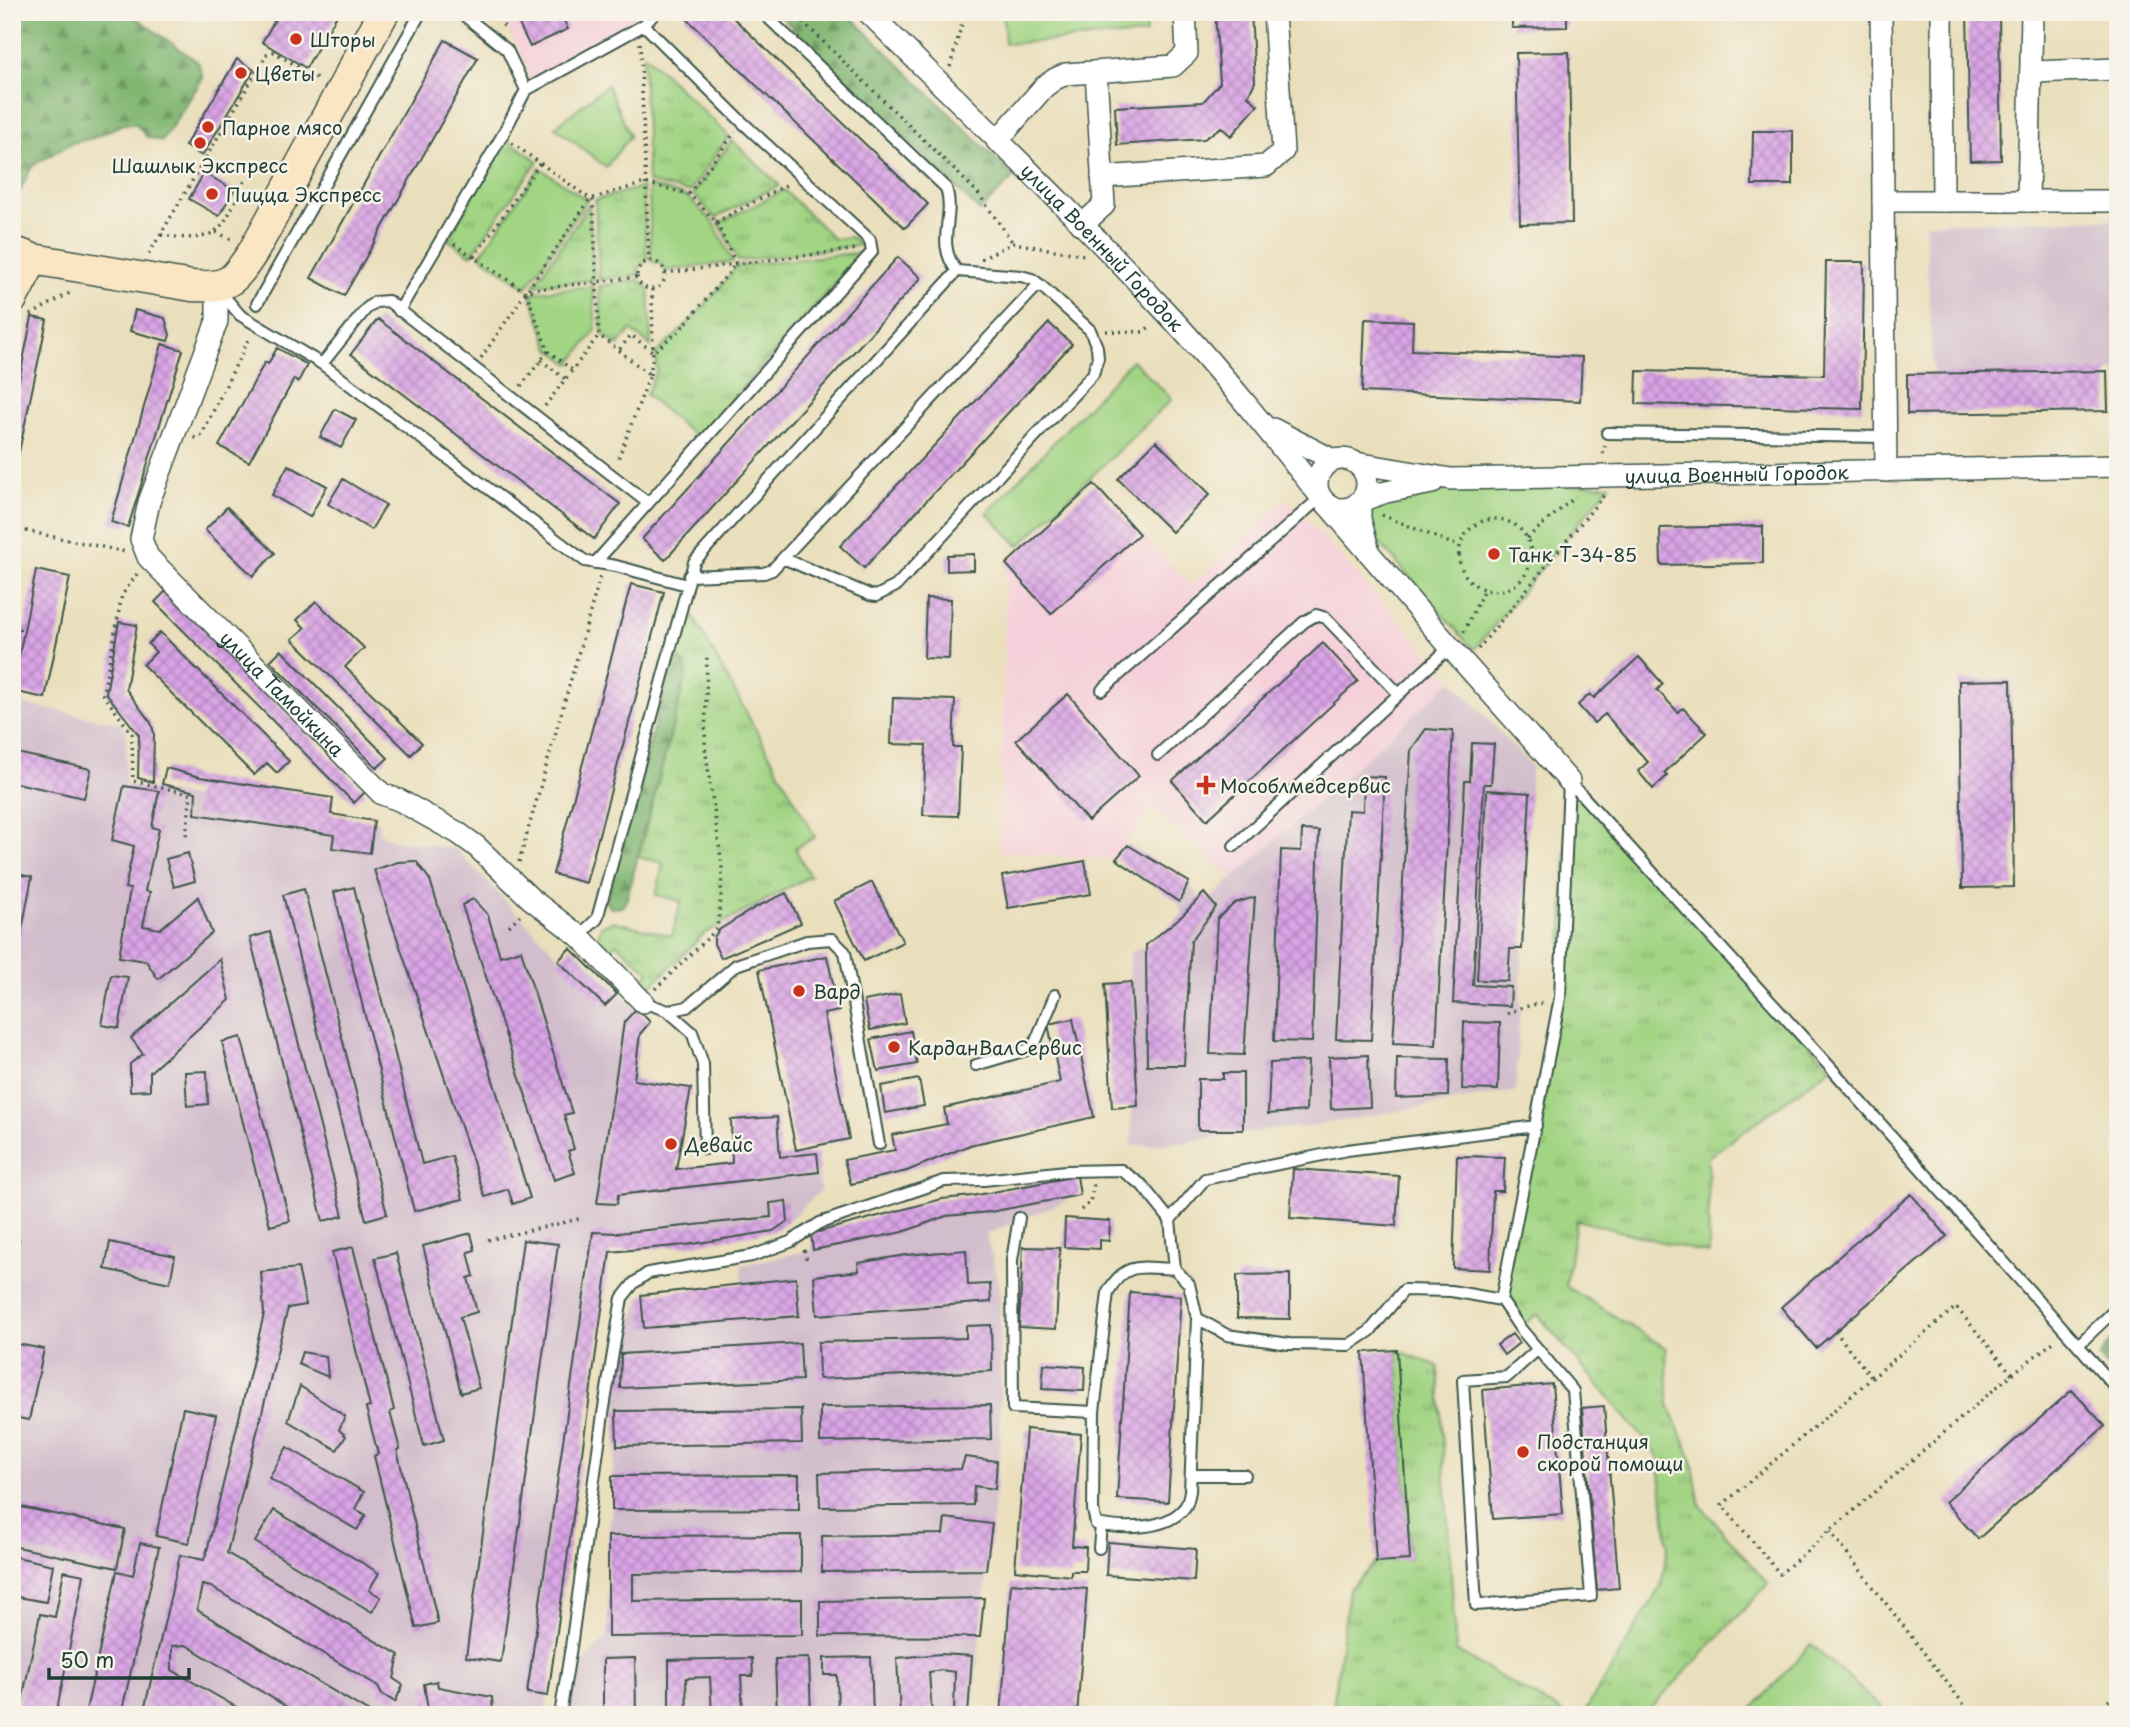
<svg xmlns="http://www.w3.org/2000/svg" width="2130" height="1727" font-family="'Playpen Sans',sans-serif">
	<defs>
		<pattern id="grass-tufts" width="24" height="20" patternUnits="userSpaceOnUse" patternTransform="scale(1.75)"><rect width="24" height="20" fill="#a1d483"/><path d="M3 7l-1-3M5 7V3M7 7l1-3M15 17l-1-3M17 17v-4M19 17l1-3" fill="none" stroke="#83ad6c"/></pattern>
		<pattern id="forest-firs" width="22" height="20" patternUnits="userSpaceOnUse" patternTransform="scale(1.75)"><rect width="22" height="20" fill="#80b671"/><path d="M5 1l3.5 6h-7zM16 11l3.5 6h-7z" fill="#68955e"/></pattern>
		<pattern id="building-cross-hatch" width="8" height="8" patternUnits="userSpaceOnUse" patternTransform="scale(1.75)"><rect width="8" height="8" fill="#daa4e6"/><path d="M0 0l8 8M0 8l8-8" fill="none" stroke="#b087bb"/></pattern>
	</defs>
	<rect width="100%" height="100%" fill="#f7f3e8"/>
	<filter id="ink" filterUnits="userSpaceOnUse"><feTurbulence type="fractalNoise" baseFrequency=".0143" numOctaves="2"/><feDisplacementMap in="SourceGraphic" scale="14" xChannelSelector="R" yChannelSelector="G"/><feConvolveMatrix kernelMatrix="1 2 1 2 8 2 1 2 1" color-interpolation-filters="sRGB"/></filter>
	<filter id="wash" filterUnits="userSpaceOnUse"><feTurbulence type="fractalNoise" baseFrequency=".00686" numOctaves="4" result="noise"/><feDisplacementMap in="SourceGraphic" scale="28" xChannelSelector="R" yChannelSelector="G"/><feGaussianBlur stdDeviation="1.57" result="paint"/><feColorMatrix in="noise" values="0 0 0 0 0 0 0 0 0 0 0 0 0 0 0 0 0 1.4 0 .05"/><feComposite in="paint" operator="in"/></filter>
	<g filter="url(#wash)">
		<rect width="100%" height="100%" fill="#eadfbc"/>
		<path fill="#f5cfd9" d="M501,12H644L532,80Z
			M1094,484L1191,586L1286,499L1302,514L1452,680L1233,878L1153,809L1123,845L1116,859L1000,852L1006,564Z"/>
		<path fill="#d1bdcb" d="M2118,219V371L1933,373L1925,223Z
			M1452,680L1531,766L1516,1091L1304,1127L1272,1129L1185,1142L1132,1146L1130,952L1146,945L1183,915L1178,902L1116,859L1123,846L1189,882L1204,905Z
			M12,702L119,723L127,731L125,786L195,797L196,792L378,822L379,833L394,840L456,849L560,958L572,946L650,1022L640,1034L620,1175L817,1153L820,1191L788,1221L773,1231L686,1245L610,1252L545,1715H12Z
			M1077,1176L1080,1195L986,1234L1000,1287V1446L972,1715H568L570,1696L581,1665L608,1637V1536L612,1510V1476L617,1446L616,1411L621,1354L641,1295L743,1284L741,1265L813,1250L811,1234L942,1199L972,1196Z"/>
		<path fill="url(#grass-tufts)" stroke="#60885c" stroke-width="2" d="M645,55L729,136L689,192L648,182L643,58Z
			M505,138L538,161L471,255L448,240Z
			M732,140L779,185L715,218L693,194Z
			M643,187L647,261L639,267L638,275L599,280L595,200Z
			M784,190L834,239L851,237L862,245L738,261L719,223Z
			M589,205L594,280L534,285Z
			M863,252L697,438L646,395L657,370L656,353C687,327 712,298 737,266Z
			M639,280L649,288L651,346L631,330L618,346L602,334L599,286Z
			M692,614L815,837L795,848L810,876L705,933L648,989L641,983L649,972L616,943L607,953L597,940L601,926L613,921L672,936L681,901L656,895L663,863L638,857L687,672L679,659L672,660L684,619L686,615Z
			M1569,781L1831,1068L1708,1157L1709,1254L1576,1220L1566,1286L1666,1348L1669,1405L1692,1459L1700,1505L1768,1584L1645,1715H1583L1661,1586L1668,1545L1658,1455L1537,1314L1520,1328L1501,1300L1560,998Z
			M1397,1350L1438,1366L1456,1651L1567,1715H1332L1349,1589L1376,1562L1410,1559Z"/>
		<path fill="url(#forest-firs)" stroke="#507a52" stroke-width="2" d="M12,12H128L198,62L203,78L162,141L147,137L136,124H123L93,138L72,143L33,165L12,206Z
			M777,12H846L1014,177L980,211Z
			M679,659L684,663L687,672L626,901L622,907L610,908L606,903L672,660Z
			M2118,1339V1380L2099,1358L2111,1341Z"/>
		<path fill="#a1d483" stroke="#60885c" stroke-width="2" d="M1003,12H1145L1146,34L1005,44Z
			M607,85L630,136L606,167L555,127Z
			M540,168L587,200L526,288L480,255Z
			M649,186L688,197L714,223L733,262L665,271L661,264L651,261Z
			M593,286L596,330L570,364L550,349L531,295L535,292Z
			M1132,360L1172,399L1019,546L987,513Z
			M1476,485H1610L1474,650L1371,533C1370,524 1368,515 1374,507C1389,486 1451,488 1476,485Z
			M1811,1644L1886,1712L1883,1715H1747Z"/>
		<g id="blocks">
			<path fill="url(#building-cross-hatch)" d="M280,12H339L306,68L262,42Z
				M513,12H560L568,29L530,47Z
				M689,12H727L928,204L905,228L685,17Z
				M1215,12H1251L1255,82L1248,96L1258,105L1231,136L1221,127L1204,139L1117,145L1115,107L1203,102L1220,83Z
				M1512,12H1567V27L1512,28Z
				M1967,12H1999L2001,160L1970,161Z
				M445,40L478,58L344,296L311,278Z
				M1569,52L1572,223L1520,224L1516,53Z
				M237,59L254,70L202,156L185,146Z
				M1753,131H1793V185H1752Z
				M204,173L234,190L219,216L189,199Z
				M898,257L921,278L665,560L642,539Z
				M1826,262H1864L1862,409L1636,404L1637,371L1824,375Z
				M135,310L165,318L170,335L168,341L130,331Z
				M32,317L47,320L12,485V414Z
				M378,319L620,504L594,539L351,354Z
				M1365,319L1413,321L1412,350L1582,357L1580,401L1362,392Z
				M1049,323L1072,344L864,568L840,546Z
				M162,344L183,350L128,527L111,522Z
				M277,348L307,365L298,382L294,379L249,462L219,446L265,362L268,364Z
				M2107,371L2108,411L1907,414V374Z
				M335,409L356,420L341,448L320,437Z
				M1156,441L1210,494L1172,532L1118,479Z
				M288,465L327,486L310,517L272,495Z
				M343,479L386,505L371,530L328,504Z
				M1094,484L1139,534L1051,614L1006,564Z
				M227,507L275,553L253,576L205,530Z
				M1763,526V563L1661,565L1660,528Z
				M974,554V570L947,571V555Z
				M36,570L70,577L45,698L12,691Z
				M631,584L664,592L586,883L553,874Z
				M166,591L365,792L354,803L155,602Z
				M926,598L951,599L949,659L924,658Z
				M316,601L364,648L345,667L422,743L411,755L292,639L305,628L297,620Z
				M119,622L137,625L126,689L151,723L154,733L153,782L138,778L139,735L106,693Z
				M160,632L289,761L277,773L267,763L254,775L143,665L156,652L148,644Z
				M1323,643L1358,681L1207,820L1172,781Z
				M281,650L388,758L377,768L270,661Z
				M1639,657L1663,684L1657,690L1678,712L1683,708L1707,733L1664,773L1667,776L1653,789L1638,771L1648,762L1605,714L1594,723L1578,705L1590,694L1594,698Z
				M2011,680L2014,887L1962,888L1959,681Z
				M1068,694L1139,776L1088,821L1016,740Z
				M893,698L955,700L953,747H961L958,816L923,815L926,745L891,744Z
				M1426,729L1453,731L1436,1045L1393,1043L1411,750Z
				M1472,743L1494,744L1491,784H1484L1473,985L1511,987L1510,1006L1453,1003L1465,781H1470Z
				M12,752L91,769L84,798L12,782Z
				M166,768L200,777L333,798L331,814L374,821L370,853L332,848L334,835L195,814L196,792L162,784Z
				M1364,776L1385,777L1371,1040L1336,1039L1348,810L1363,811Z
				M124,786L159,791L152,827L159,829L145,891L150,892L143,926L160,929L198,897L212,933L158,979L146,961L119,957L130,889L125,888L134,846L112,840Z
				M1487,790L1530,793L1522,949H1510L1508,981L1477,980Z
				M1302,830L1319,831L1312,1042L1274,1041L1281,850L1301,851Z
				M1128,845L1189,882L1179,902L1116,859Z
				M188,853L195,881L174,887L166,859Z
				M416,861L430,880L530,1198L513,1204L508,1189L485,1197L374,870L398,862Z
				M1085,861L1091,894L1008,908L1002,876Z
				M12,873L32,877L14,972H12Z
				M872,882L903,942L864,961L834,901Z
				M354,887L422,1164L452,1156L463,1199L414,1211L334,892Z
				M304,889L387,1214L366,1220L283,895Z
				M786,893L801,923L721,958L714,944V937L719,930L756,907Z
				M1204,893L1216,907L1191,941L1184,1065H1147L1146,945L1183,915Z
				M1255,897L1244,1055L1210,1054L1217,919L1235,903Z
				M473,899L488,915L500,956L521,950L572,1113L564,1115L574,1149L568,1151L575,1173L554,1180L462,905Z
				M270,932L343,1216L323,1221L250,938Z
				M570,948L617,994L605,1006L558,961Z
				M827,956L839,1011L824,1014L849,1139L796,1150L759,970Z
				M220,959L230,1000L150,1072V1090L130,1091V1064L143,1054L131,1038Z
				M111,975L128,977L119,1028L102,1025Z
				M1131,982L1138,1106L1112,1108L1105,984Z
				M900,994L905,1023L870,1030L864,1001Z
				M637,1008L650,1022L640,1034L634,1080L691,1088L676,1169L732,1163L731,1120L777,1117L780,1157L817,1153L819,1172L618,1195L617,1204L597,1203L624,1022Z
				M1073,1019L1094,1117L970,1145L907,1171L851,1184L844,1160L895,1150L892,1135L947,1124L944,1108L1060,1082L1048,1024Z
				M1464,1022L1500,1023L1498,1090L1462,1089Z
				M911,1031L917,1064L878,1071L871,1039Z
				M241,1037L290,1221L270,1226L222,1042Z
				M1368,1055L1370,1107L1331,1109L1329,1057Z
				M1397,1058L1449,1059L1448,1096L1396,1098Z
				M1308,1061L1306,1111L1268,1114L1270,1063Z
				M207,1071L208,1104L187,1106L185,1072Z
				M1223,1073H1243V1130H1198V1079H1223Z
				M919,1079L924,1106L885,1113L881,1086Z
				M1457,1156L1505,1157L1503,1191H1493L1490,1270L1453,1268Z
				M1293,1169L1399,1176L1396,1226L1290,1218Z
				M1077,1176L1080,1195L990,1212L946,1216L903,1232L813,1250L811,1234L942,1199L972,1196Z
				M1911,1194L1947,1236L1816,1348L1781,1307Z
				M786,1201L788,1221L773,1231L686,1245L610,1252L548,1696L527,1693L593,1232L618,1233L771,1217L770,1203Z
				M1065,1218L1110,1221L1109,1241L1100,1240V1249L1064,1247Z
				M471,1233L475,1250L468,1252L474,1276L468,1278L477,1312L460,1317L479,1388L461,1393L423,1246Z
				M12,1238L19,1239L13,1267H12Z
				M523,1240L558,1244L501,1662L466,1657Z
				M110,1242L175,1256L170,1283L105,1269Z
				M353,1247L394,1410L390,1412L400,1449L397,1450L438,1623L416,1628L374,1456L378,1454L366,1408L370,1407L332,1252Z
				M1023,1247L1060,1248L1056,1329L1019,1327Z
				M966,1250L968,1285L990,1284L991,1302L817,1315L814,1276L859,1271L858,1263L906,1255Z
				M396,1253L444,1440L424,1446L375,1258Z
				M298,1268L306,1305L288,1308L227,1553L399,1655L394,1679L403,1685L395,1702L382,1694L378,1686L211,1587L202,1585L197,1610L374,1715H300L186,1645L172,1646V1670L250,1715H176L163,1707L161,1715H143L180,1555L204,1560L208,1547L264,1314L261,1272Z
				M1290,1274V1319L1237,1318V1275Z
				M796,1278L799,1316L644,1328L641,1295Z
				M1130,1292L1181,1296L1168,1502L1117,1499Z
				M991,1325L992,1371L819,1379L818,1342L966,1338V1326Z
				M1512,1334L1519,1343L1504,1355L1497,1345Z
				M12,1343L44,1349L29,1420L12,1417Z
				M800,1343L802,1380L620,1388L621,1354Z
				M1397,1350L1410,1560L1376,1562L1363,1352Z
				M302,1352L326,1356L328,1377L298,1364Z
				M1044,1364L1085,1367L1084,1391L1042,1389Z
				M1552,1384L1563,1514L1493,1519L1483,1390Z
				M300,1386L345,1416L339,1430L346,1436L337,1450L288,1421Z
				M2072,1390L2105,1426L1978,1539L1945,1502Z
				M990,1405L991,1439L820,1442V1407Z
				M1604,1406L1619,1588L1597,1590L1582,1408Z
				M183,1408L216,1415L189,1543L156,1536Z
				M801,1409L802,1443L617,1446L616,1411Z
				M1026,1429L1081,1434L1072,1546L1086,1547L1085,1571H1071V1576L1015,1570Z
				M287,1447L364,1492L355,1509L366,1515L357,1530L269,1478Z
				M965,1457L997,1461L995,1489L974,1486L973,1505L820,1507L819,1473L961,1469Z
				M799,1475V1509L612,1510V1476Z
				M12,1505L125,1529L117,1568L12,1546Z
				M274,1510L379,1573L369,1590L381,1597L372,1612L255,1542Z
				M945,1518L992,1524L986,1570L822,1572V1536L943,1534Z
				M801,1535V1572L633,1574V1601L802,1599V1635L608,1637V1536Z
				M1108,1542L1196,1549L1194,1581L1106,1575Z
				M140,1543L159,1547L121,1715H85L117,1571L133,1575Z
				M12,1556L53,1565L46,1602L12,1596Z
				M64,1571L84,1575L56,1715H19L40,1614L55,1617Z
				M1011,1583L1087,1589L1077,1715H1001Z
				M984,1598L980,1637L820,1636V1601Z
				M941,1654L972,1656L968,1715H954L955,1672L941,1670L929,1672L932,1715H900L897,1658Z
				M871,1657L873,1715H838L837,1675H824V1658Z
				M635,1658L636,1715H603V1659Z
				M752,1658L753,1676H741L743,1715H712L710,1677L686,1678L687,1715H669V1660Z
				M809,1658L811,1715H777L775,1659Z
				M437,1681L438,1687L492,1697L493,1715H438L437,1708L428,1710L424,1684Z"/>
		</g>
	</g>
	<g filter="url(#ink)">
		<use href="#blocks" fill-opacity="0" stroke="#3d5548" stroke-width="2"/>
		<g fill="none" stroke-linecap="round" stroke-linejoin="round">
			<defs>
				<path id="lane" d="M460,12L507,50L526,90
					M762,12L946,188C956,218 934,242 957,271L1021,276L1032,279L1039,284L1090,330L1097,347L1098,358L1093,374L896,586L876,596L870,595L785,559
					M218,289L240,315L322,364L585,561L616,566L687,585
					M257,304L421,12
					M399,311L502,136L526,90L644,25L656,12
					M322,364L366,309L375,302L388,301L648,503
					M1607,433L1885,437
					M595,563L872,252L870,240L742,122L644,25
					M689,576L764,573L772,570L1039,284
					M1102,690L1321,497
					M1158,755L1304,622L1316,615L1326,618L1399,694
					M1569,781L1831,1068L2118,1390
					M1234,846L1450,647
					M579,936L597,919L694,562L957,271
					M643,1002L668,1011L687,1007L736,965L807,941L832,939L845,952L879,1144
					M668,1011L692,1032L703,1064L705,1149
					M976,1065L1033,1048L1055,995
					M1019,1218L1012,1260L1013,1408L1094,1412L1108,1292C1126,1260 1142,1268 1175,1269
					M1170,1220L1205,1179L1347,1150L1536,1126
					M1501,1300L1520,1328L1573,1391L1591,1596L1476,1605L1463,1380L1507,1377L1538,1349
					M1197,1318L1227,1335L1289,1344L1349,1345L1370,1331L1404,1290L1451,1291L1501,1300L1560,998L1569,781
					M2078,1345L2118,1307
					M1191,1475H1245
					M1099,1548L1101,1525
					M560,1715L571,1647L603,1414L622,1298L634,1283L648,1273L752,1256L790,1242L820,1223L944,1181L984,1180L1066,1171L1121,1170L1142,1185L1170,1220L1175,1269L1189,1284L1197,1318L1190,1491C1189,1496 1188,1503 1185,1507C1167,1531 1122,1529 1096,1524L1093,1510L1094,1412"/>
				<g id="street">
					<path id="s1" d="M868,12C967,111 1069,207 1164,310C1219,369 1270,433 1321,497"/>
					<path d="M1881,12L1886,471"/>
					<path d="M1942,12L1943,201"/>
					<path d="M2031,72L2118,69"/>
					<path d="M997,141L1044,87L1055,79L1066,74L1173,66L1187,53L1185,12"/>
					<path d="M1102,177L1266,166L1283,151L1274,12"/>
					<path d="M1883,201H2118"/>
					<path d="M2028,201L2032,12"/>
					<path d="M1082,225L1104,205L1096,72"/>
					<path id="s2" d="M217,287V321L149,502L141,539L148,557L382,794L399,800L458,833L476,846L531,899L579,936L643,1002"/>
					<path d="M1273,429L1333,460"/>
					<circle cx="1342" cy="484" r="25"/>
					<path id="s3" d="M1356,463L1451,479L2118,466"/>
					<path d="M1326,503L1450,647L1569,781"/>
					<path d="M1368,548L1360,519V501L1386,492L1432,483"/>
				</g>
				<path id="secondary" d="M12,251L33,259L192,286C229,288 233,282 253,252L384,12
					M12,299L33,259"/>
			</defs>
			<use href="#lane" stroke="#3d5548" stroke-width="14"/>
			<use href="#street" stroke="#3d5548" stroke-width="24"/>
			<use href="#secondary" stroke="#3d5548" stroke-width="33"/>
			<path stroke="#3d5548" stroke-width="3.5" stroke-dasharray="2 5" stroke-linecap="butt" d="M497,12L505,29
				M793,12L978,193L1013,243
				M640,43L649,261
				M950,67L965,12
				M512,143L593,201L599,335L650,375L617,462
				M689,194L735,132
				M716,222L790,183
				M216,232L233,240
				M161,235C221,245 222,229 245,180
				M454,244L526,292L536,289L638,277
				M149,254L267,54L274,52L320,80
				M474,257L540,163
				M981,259L1013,243L1084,255
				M637 275a14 14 0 1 1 28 0a14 14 0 1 1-28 0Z
				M665,273L857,249
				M526,292L548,351L572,370
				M31,315L73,291
				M12,331L18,322
				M1106,331L1143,332L1152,325
				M481,358L590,199L645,183L689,194L716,222L736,264L680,330L653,352L631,335L619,350
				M541,360L565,379
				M650,375L653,352L652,289
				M521,386L548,351
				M545,406L599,335
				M194,438L201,436L250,336
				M1603,454L1605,446
				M1382,515L1460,547
				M1459 555a36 36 0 1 1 72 0a36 36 0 1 1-72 0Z
				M12,528L126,552
				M1527,538L1575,497
				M137,574L122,595L103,694L132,734L133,781L191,794L186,837
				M12,628L23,630
				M1464,632L1484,589
				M1478,649L1604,495
				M519,862L600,577
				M509,926L520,915
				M655,989L717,929L721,897L722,865L705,747L707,655
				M1507,1014L1520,1008L1545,1002
				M1081,1210L1090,1202L1094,1183
				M488,1240L583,1218
				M804,1250L807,1261
				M1835,1331L1872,1378
				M2012,1374L1956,1307L1722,1505L1780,1574L2012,1374L2056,1340
				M1830,1531L1972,1715
				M2092,1715L2118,1693"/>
			<use href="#lane" stroke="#fff" stroke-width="10"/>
			<use href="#street" stroke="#fff" stroke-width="21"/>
			<use href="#secondary" stroke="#fbe6c4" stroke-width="30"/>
		</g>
	</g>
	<g fill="#c8321e" stroke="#f7f3e8" stroke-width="2.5">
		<circle cx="296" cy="39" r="7"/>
		<circle cx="241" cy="73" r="7"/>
		<circle cx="208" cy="127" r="7"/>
		<circle cx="200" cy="143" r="7"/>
		<circle cx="212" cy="194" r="7"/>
		<circle cx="1494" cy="554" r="7"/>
		<path d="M1202.5 774.5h7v7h7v7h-7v7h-7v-7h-7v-7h7z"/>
		<circle cx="799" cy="991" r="7"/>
		<circle cx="894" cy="1047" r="7"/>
		<circle cx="671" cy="1144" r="7"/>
		<circle cx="1523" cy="1452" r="7"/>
	</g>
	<g text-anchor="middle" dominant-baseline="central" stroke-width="5" stroke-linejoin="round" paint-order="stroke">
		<g font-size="19" fill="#1f3d34" stroke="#f7f3e8" text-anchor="start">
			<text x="310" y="39">Шторы</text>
			<text x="255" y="73">Цветы</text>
			<text x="222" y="127">Парное мясо</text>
			<text x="200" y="165" text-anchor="middle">Шашлык Экспресс</text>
			<text x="226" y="194">Пицца Экспресс</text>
			<text x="1508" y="554">Танк Т-34-85</text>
			<text x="1220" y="785">Мособлмедсервис</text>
			<text x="813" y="991">Вард</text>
			<text x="908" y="1047">КарданВалСервис</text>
			<text x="685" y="1144">Девайс</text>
			<text x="1537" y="1441">Подстанция<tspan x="1537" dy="22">скорой помощи</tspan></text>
		</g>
		<g font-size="19" fill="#1f3d34" stroke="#f7f3e8">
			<text stroke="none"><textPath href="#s1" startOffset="332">улица Военный Городок</textPath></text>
			<text stroke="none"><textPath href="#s3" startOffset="382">улица Военный Городок</textPath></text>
			<text stroke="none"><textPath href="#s2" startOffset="476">улица Тамойкина</textPath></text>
		</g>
	</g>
	<rect width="2130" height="1727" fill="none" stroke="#f7f3e8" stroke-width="42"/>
	<path d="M49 1668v10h140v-10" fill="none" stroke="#1f3d34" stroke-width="3.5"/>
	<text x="60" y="1668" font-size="21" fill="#1f3d34" stroke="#f7f3e8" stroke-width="5" paint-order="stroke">50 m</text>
</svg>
